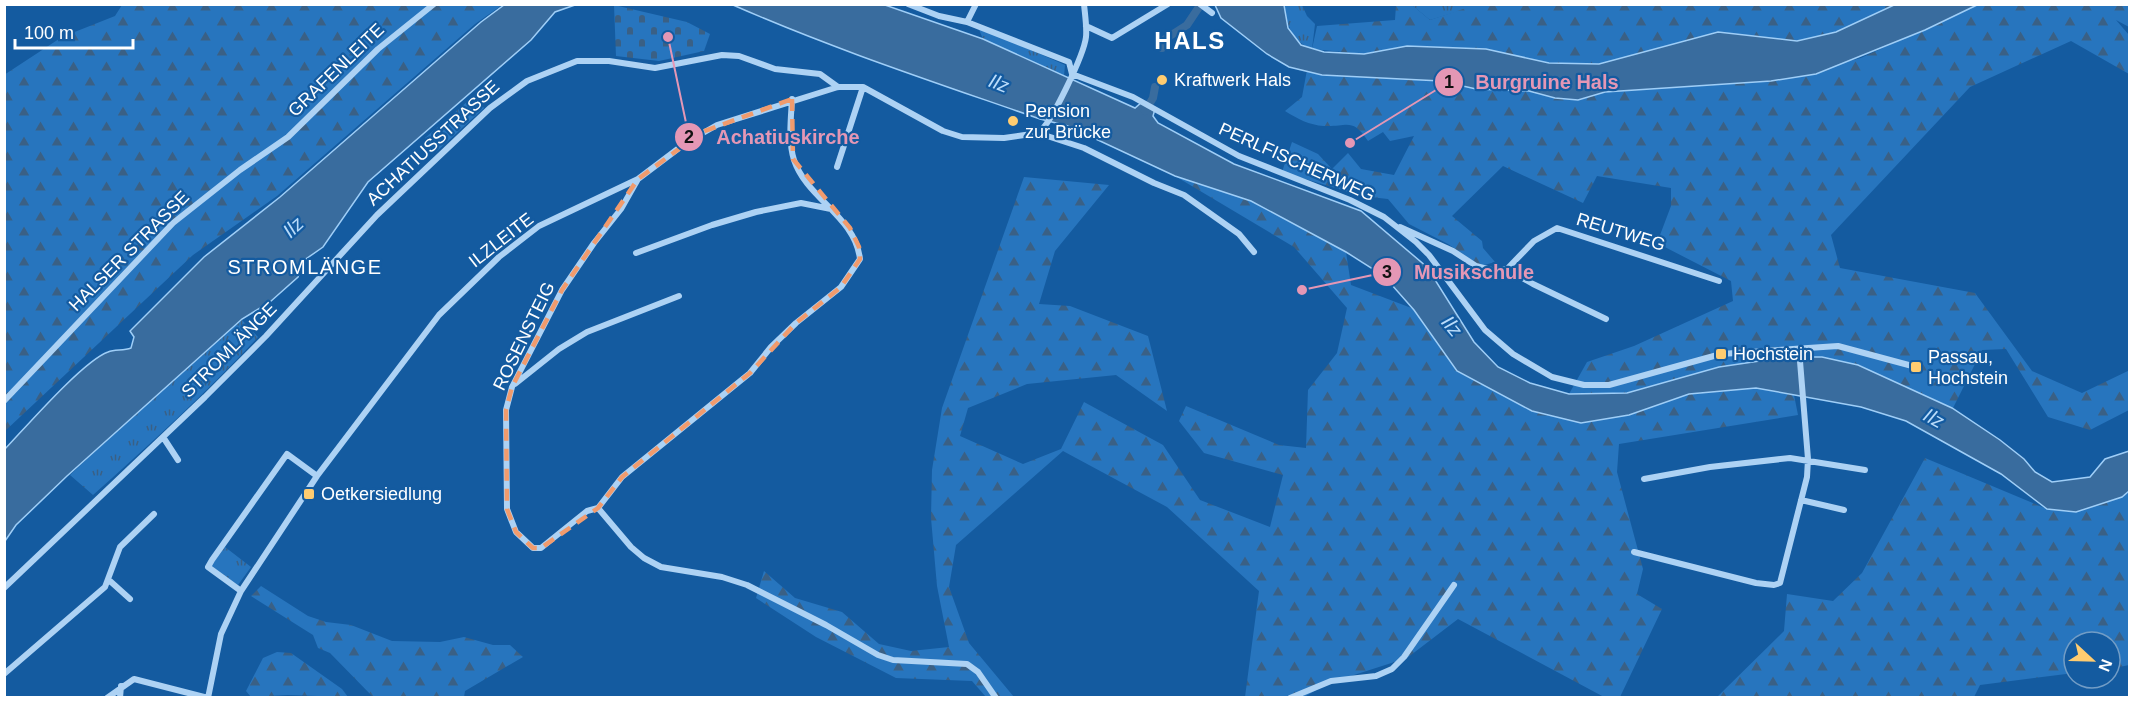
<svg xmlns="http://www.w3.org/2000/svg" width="2134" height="702" font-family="Arial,sans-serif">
	<defs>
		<pattern id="grass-tufts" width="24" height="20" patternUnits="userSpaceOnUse" patternTransform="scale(1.5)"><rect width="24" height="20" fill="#2775be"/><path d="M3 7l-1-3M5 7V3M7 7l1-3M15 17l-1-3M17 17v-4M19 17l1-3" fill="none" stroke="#3a6085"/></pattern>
		<pattern id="forest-firs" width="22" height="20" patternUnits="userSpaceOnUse" patternTransform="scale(1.5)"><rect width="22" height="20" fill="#2775be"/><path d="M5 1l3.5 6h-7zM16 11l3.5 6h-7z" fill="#3a6085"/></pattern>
		<pattern id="cemetery-stones" width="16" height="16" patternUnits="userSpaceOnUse" patternTransform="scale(1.5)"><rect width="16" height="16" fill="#2775be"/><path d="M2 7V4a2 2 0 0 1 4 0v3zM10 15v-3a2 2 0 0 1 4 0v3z" fill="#3a6085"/></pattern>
	</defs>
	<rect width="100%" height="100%" fill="#145ba0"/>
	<path fill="url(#grass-tufts)" d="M1284,5H1302L1307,16L1315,24L1312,49C1291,41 1287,24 1284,5Z
		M1412,5H1478L1430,20Z
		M978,27L1065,65L1064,76L983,39Z
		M475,95L484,108L436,152L425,138Z
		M242,320L258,337C206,393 150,444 93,495L70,475L181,371Z
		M225,547L251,567L238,585L211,566Z"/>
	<path fill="url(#forest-firs)" d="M1478,4L1894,5L1836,32L1797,41L1718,32L1599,64L1549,63L1486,49L1407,46L1364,54L1312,49L1317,26L1395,20L1396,5H1412L1430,20Z
		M122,5H502L475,24L277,196L193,255L5,431L4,75L62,37L115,16Z
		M1977,5H2130L2129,27L2116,20L2129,35V74L2071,41L1970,87L1831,235L1840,268L1975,293L2032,371L2082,393L2130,370L2129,410L2090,430L2048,417L2006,349L1982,350L1953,408L1858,365L1822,357H1787L1627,393L1569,394L1587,362L1634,346L1733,301L1731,281L1657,243L1671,206V188L1597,176L1583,203L1503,166L1452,216L1482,241L1483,248L1495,262L1481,266L1448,244L1409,224L1388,199L1362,196L1282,172L1292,142L1318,154L1332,169L1348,153L1361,169L1394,175L1414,136L1390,141L1383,132L1368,141C1352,117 1348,127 1324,126C1309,125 1298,119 1285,111L1302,97L1307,70L1322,75L1441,81L1476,89L1529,91L1555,98L1578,100L1605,92L1771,81L1861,58Z
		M1175,176L1251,201L1346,252L1351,285L1414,309L1457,371L1532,411L1629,415L1689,394L1756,388L1794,395L1798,415L1619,444L1617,472L1643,569L1637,594L1662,609L1620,697H1604L1458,619L1407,658L1329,683L1304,697H1245L1259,591L1167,507L1063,451L956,545L949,587L969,643L1014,697H986L972,681L896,678L816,637L756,598L764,571L795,598L842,612L879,644L911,651L949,647L937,586L931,518L932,470L942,408L1024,177L1109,185L1055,251L1039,304L1070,306L1148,336L1167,411L1116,375L1027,384L968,408L960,436L1023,464L1061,449L1084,402L1163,445L1200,500L1270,527L1283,475L1204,453L1179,421L1186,406L1279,445L1306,448L1308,390L1337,353L1347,308L1294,247Z
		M1925,458L2047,509L2122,497L2129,491V665L2110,669V642H2074V673L1980,685L1974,697L1716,698L1784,631L1787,594L1833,601L1862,573Z
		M261,586L308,616L326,622L351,625L392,641L440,642L464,637L493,645H510L523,657L465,691L464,697H373L330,653L318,648L313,635L251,596Z
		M277,652L291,653L342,689L348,697L288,695L251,697L246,691L263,658Z"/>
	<path fill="url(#cemetery-stones)" d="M614,5L687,22L710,34L704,51L659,61L616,56Z"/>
	<path fill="#396c9e" stroke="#9fcef7" stroke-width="1.5" d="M504,5H575L555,12L531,40L368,182L323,247L303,261L298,277L270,302L242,319L67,476L16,525L5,541V449C26,427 83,361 108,352C115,349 123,351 131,348L134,337L130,331L204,257L280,197L481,22Z
		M733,5H885L983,39L1135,108L1142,102L1155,109L1153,116L1158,123L1234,164L1361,211L1427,267L1474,342L1498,367L1530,383L1569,394L1627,393L1719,367L1787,357H1822L1858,365L1952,408L2000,440L2024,459L2035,472L2052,482L2090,477L2105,459L2129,451V491L2122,497L2076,512L2047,509L2001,474L1906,421L1861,407L1756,388L1689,394L1629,415L1581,423L1532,411L1457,371L1414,310L1384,276L1346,252L1251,201L1175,176L1068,126L1040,119C937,83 833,49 733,5Z
		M1215,5H1284L1288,28L1301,45L1324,52L1364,54L1407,46L1486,49L1549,63L1599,64L1718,32L1797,41L1836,32L1894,5H1977L1925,30L1816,74L1771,81L1605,92L1578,100L1555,98L1529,91L1476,89L1441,81L1322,75L1289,67L1267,54L1221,18Z"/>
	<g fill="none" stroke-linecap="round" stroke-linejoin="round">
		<path stroke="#396c9e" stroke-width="8" d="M1162,48V41L1187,25L1201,4
			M1145,111L1153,98L1155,87"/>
		<path stroke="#add2f4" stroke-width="6" d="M908,4L939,16L967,22L1069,62L1072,74
			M1200,4L1212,13
			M967,22L976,4
			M1086,26L1112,38L1168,4
			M1072,74L1133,97L1239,156L1350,200L1384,217L1416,242L1429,255L1485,330L1513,354L1552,377L1584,385H1609L1721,354L1838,346L1916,367
			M1038,133C1051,125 1084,54 1086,37C1087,27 1085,15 1084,4
			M837,167L863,87
			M1400,227L1453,251L1476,266L1495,271L1507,269L1534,241L1557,228L1719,281
			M636,253L712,225L756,212L801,203L831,209
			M1507,269L1533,284L1606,319
			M515,384L559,349L587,332L679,296
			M4,401L173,223L240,170L288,137L378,49L434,4
			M163,437L178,460
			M1644,479L1710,467L1790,458L1865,470
			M1801,500L1844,510
			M598,508L622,477L750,373L771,347L796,323L841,287L860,259C855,216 807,199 794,160C788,141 791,118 792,99
			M598,508L587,511L541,548H533L516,532L507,509L506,410L512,387L562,290L594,243L621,209L638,179
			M598,508L631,547L644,558L661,567L722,577L747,585L826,625L878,655L893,660L967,664L978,672L996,698
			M1634,552L1756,583L1774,585L1780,583L1807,477L1808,459L1799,349
			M110,581L130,599
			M4,588L205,397L266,336L377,215L490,108L527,81L577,61H609L655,68L722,55L739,56L775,69L820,74L838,87
			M241,591L208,567L212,560L287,454L317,476
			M4,674L105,587L120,547L154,514
			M107,698L134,679L208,698L221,634L241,591L317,476L439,315L499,257L539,226L638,179L687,142L717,125L838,87H863L943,131L962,137L1004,138L1038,133L1084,148L1154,183L1184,195L1239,234L1254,252
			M120,698L121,686
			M1290,698L1331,681L1376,676L1392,669L1404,657L1454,585"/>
	</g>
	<path fill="none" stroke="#f19b6d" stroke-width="4.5" stroke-dasharray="12 8" stroke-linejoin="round" d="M792,99L793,159L850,228L859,247L860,259L841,287L796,323L750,373L622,477L598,508L541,548H533L516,532L507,509L506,410L512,387L562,290L638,179L702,132Z"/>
	<g fill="#ffcc70" stroke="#145ba0" stroke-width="2">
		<circle cx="1162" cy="80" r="6"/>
		<circle cx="1013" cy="121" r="6"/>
		<rect x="1715" y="348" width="12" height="12" rx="3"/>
		<rect x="1910" y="361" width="12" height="12" rx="3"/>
		<rect x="303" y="488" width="12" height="12" rx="3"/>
	</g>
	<g text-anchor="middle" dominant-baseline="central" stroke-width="4.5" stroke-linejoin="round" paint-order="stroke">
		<g font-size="18" fill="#fff" stroke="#145ba0">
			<text transform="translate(336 70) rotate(-44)">GRAFENLEITE</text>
			<text transform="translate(433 143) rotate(-43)">ACHATIUSSTRASSE</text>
			<text transform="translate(1297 162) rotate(24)">PERLFISCHERWEG</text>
			<text transform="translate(1621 232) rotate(17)">REUTWEG</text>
			<text transform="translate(501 240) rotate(-38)">ILZLEITE</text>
			<text transform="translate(129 251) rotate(-45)">HALSER STRASSE</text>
			<text transform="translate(524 336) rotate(-64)">ROSENSTEIG</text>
			<text transform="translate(229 350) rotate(-45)">STROMLÄNGE</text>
		</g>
		<g font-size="18" fill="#fff" stroke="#145ba0" text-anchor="start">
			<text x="1174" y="80">Kraftwerk Hals</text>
			<text x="1025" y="111">Pension<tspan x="1025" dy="21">zur Brücke</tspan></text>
			<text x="1733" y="354">Hochstein</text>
			<text x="1928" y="357">Passau,<tspan x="1928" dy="21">Hochstein</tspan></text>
			<text x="321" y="494">Oetkersiedlung</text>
		</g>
		<g font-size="20" font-style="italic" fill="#badcfa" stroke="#145ba0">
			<text transform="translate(999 83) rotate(21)">Ilz</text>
			<text transform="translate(293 227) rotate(-43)">Ilz</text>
			<text transform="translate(1452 326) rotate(50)">Ilz</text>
			<text transform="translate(1934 418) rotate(29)">Ilz</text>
		</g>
		<g font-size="20" letter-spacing="1.5" fill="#fff" stroke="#145ba0">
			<text x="305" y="267">STROMLÄNGE</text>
		</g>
		<g font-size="24" font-weight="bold" letter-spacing="1.5" fill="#fff" stroke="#145ba0">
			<text x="1190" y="40">HALS</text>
		</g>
	</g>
	<path fill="none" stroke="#e497b5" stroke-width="2" d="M1350 143L1449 82M668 37L689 137M1302 290L1387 272"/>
	<g fill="#e497b5" stroke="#145ba0" stroke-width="2">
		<circle cx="1350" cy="143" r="6"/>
		<circle cx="668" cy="37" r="6"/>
		<circle cx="1302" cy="290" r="6"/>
		<circle cx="1449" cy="82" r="15"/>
		<circle cx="689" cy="137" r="15"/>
		<circle cx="1387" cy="272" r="15"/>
	</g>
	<g font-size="18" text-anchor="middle" font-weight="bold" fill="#111">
		<text x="1449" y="88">1</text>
		<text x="689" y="143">2</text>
		<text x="1387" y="278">3</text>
	</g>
	<g font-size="20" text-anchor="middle" font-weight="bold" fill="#e497b5" stroke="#145ba0" stroke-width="4.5" stroke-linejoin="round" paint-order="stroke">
		<text x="1547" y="89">Burgruine Hals</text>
		<text x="788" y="144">Achatiuskirche</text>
		<text x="1474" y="279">Musikschule</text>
	</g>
	<rect width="2134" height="702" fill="none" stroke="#ffffff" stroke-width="12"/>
	<g transform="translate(2092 660) rotate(112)"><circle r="28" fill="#145ba0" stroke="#729dc6" stroke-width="1.5"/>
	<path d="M0-4.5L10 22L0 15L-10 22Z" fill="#ffcc70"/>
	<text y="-9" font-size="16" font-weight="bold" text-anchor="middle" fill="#ffffff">N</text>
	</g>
	<path d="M15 39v9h118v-9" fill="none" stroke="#ffffff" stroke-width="3"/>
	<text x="24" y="39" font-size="18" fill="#ffffff" stroke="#145ba0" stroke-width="4.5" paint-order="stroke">100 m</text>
</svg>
